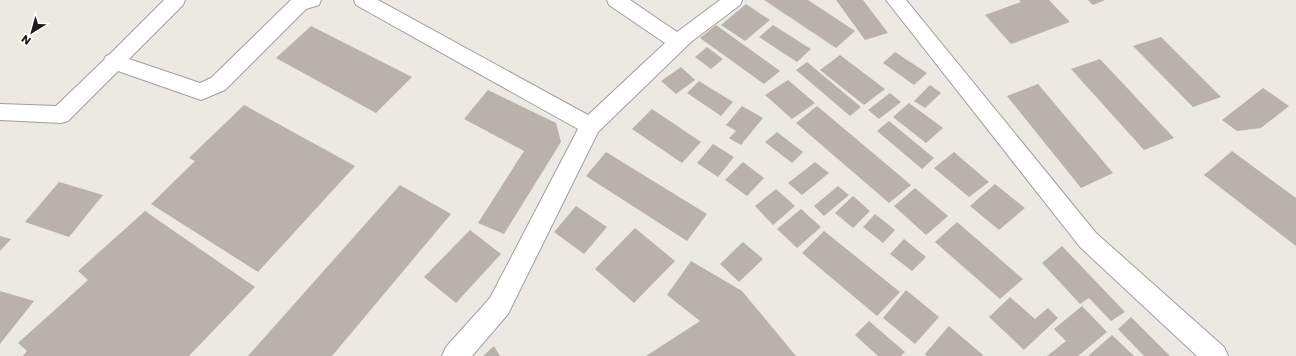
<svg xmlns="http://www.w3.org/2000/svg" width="1296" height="356" font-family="Poppins,sans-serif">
	<rect width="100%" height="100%" fill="#ebe9e1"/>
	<path fill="#b8b2ab" d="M764,0H808L855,31L836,48Z
		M836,0H863L888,33L865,40Z
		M1019,0H1049L1070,22L1011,44L985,15L1021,2Z
		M1088,0H1105L1093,5Z
		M746,4L770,20L745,41L721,25Z
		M716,25L780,71L764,84L700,38Z
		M773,25L811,49L797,62L759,37Z
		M311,26L412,77L376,113L276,58Z
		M1161,37L1221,97L1193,107L1133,46Z
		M707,47L723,59L711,69L695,57Z
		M895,52L927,73L914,85L883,63Z
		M840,55L885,89L864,105L820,70Z
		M1100,59L1174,138L1144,150L1071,69Z
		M807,62L861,107L850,116L796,70Z
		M681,67L695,80L676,94L661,81Z
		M788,80L815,103L792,119L765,95Z
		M699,81L733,102L721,116L687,93Z
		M1038,84L1113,173L1081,188L1007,96Z
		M930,85L941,93L925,108L914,101Z
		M1263,88L1289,106L1261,128L1237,131L1222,120Z
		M488,90L556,123L561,142L504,234L478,223L524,151L464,119Z
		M890,93L901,102L879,119L868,110Z
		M909,103L943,128L926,143L893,117Z
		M244,105L355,166L258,272L151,204L195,161L189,158Z
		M742,106L763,118L741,145L729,138L736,131L726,125Z
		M817,106L911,185L889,203L796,123Z
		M652,109L701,142L682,163L632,129Z
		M889,121L934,158L922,169L877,131Z
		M777,132L803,152L792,163L765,142Z
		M713,144L734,157L718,177L697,163Z
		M1232,151L1296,198V246L1204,175Z
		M606,152L707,214L687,241L586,176Z
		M954,152L989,182L969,197L934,168Z
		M743,162L764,178L747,196L725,180Z
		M815,162L829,173L802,195L788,183Z
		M59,182L103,195L69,237L25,222Z
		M995,184L1025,208L999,230L970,206Z
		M400,185L451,214L332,356H248Z
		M838,186L849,195L824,216L814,206Z
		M915,188L948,216L926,235L894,206Z
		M776,189L795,206L773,225L755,206Z
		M853,196L870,211L853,228L835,213Z
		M576,206L607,227L584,254L554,232Z
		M801,209L821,227L797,248L777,229Z
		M145,211L255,287L189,356H23L27,351L18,343L88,280L78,271Z
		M875,214L895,230L883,243L863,227Z
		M957,222L1023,279L1000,299L935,242Z
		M635,228L675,261L634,303L595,269Z
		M470,230L501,254L456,303L424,277Z
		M824,231L900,292L877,316L802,253Z
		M0,236L11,239L0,251Z
		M904,239L926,257L912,271L890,254Z
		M743,242L763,259L739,282L720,264Z
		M1062,246L1125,312L1111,321L1089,298L1080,304L1042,263Z
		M691,261L742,291L796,356H646L700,321L667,295Z
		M906,290L939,317L915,344L883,318Z
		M0,291L34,301L0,344Z
		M1010,297L1035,319L1048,308L1058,318L1024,350L989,317Z
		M1082,306L1107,332L1078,356H1047L1066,341L1054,329Z
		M1131,317L1170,356H1144L1118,329Z
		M869,321L905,352L901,356H878L855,335Z
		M949,326L983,355L982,356H927L925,354Z
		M1112,335L1134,356H1088Z
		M494,346L500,356H483Z"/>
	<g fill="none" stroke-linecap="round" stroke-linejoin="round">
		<defs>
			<path id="minor" d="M164,0H185L183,5L129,59L200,83L211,78L291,0H321L319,5L306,9L225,90L201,100L118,71L68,121L61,123L0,120V104L56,106L104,60L106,56L109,55Z
				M354,0H378L588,115L665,43L609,5L607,0H630L677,32L720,0H742L740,5L692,41L598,132L508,314L472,356H442L446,347L490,298L578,129L356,5Z"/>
			<path id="tertiary" d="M886,0H906L1096,233L1224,347L1228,356H1197L1080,247Z"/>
		</defs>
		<use href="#minor" stroke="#9f9f9f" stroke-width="2"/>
		<use href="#tertiary" stroke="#9f9f9f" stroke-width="2"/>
		<use href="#minor" fill="#fff" fill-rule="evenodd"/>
		<use href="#tertiary" fill="#fff" fill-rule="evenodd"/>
	</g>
	<g transform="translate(32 32) rotate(217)" stroke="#ffffff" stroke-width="3" paint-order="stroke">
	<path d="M0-3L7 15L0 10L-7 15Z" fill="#1b1b1b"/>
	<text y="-6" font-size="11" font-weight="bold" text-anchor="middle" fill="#1b1b1b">N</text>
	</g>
</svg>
